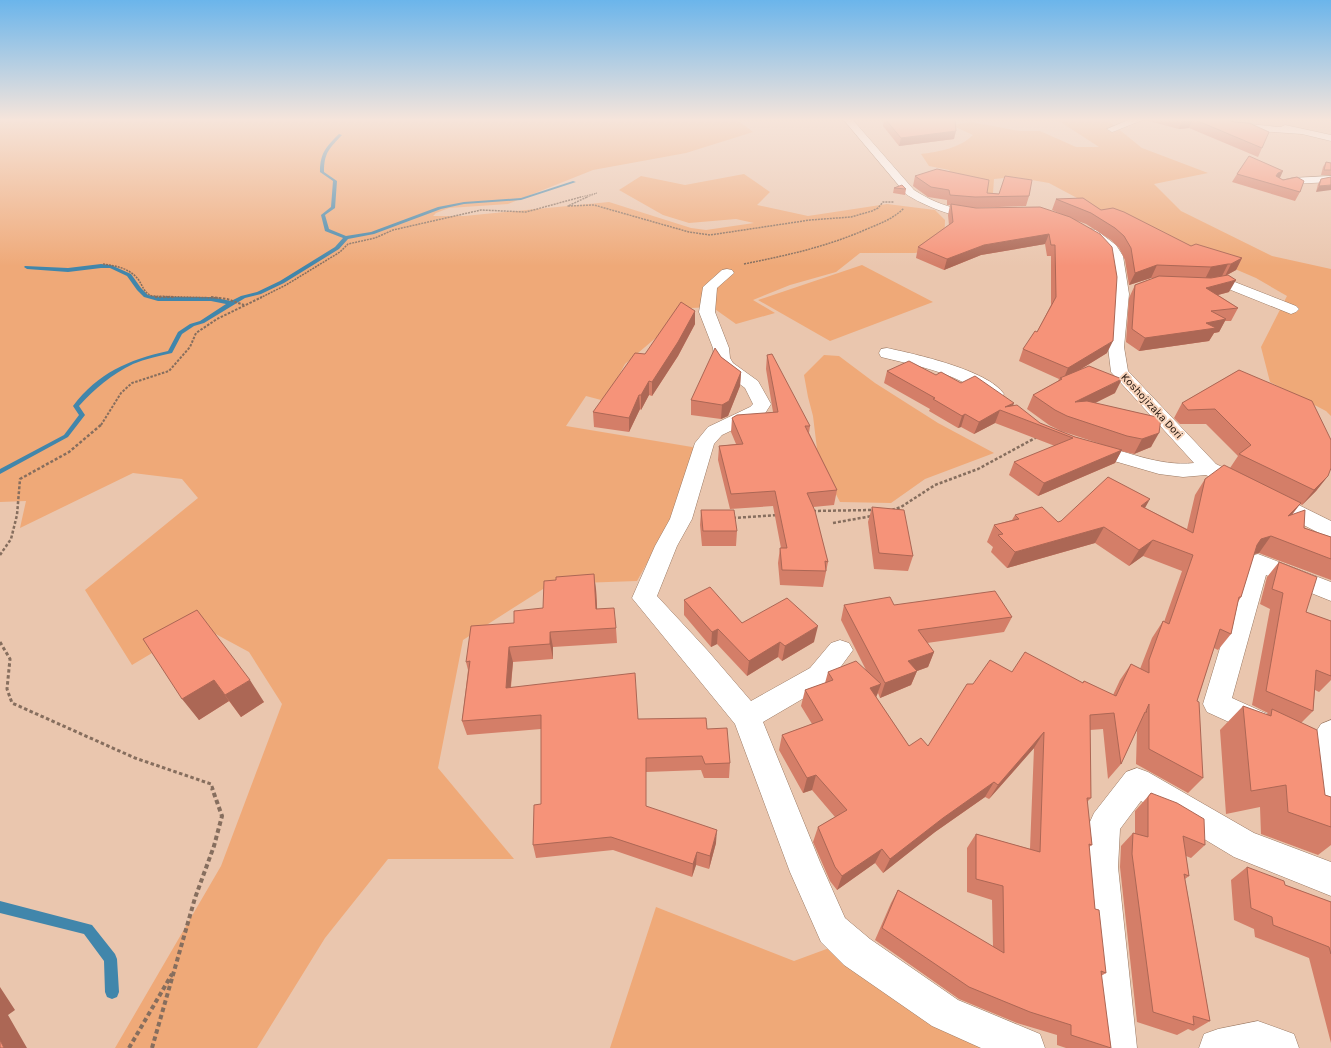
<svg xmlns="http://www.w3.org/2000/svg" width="1331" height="1048" font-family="Karla,sans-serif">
	<rect width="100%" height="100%" fill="#eac6ae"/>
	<path fill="#efa978" d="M0,119H736L753,132L686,153L593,170L508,204L449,208L436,213L433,216H464L609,202L691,228L706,230L754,223L736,219L689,223L663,215L619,190L641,176L685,185L744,174L770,192L757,205L808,216L887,204L935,210L945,220L944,248L915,253H860L836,272L790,285L753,300L775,313L736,324L712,307L691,308L625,364L605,401L586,396L566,426L698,448L672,518L637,581L551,584L463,640L438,768L514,859H388L325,938L257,1048H115L221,866L282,704L249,652L199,625L132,665L85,590L198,498L182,479L133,473L20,528L26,501L0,502Z
		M1056,119H1106L1142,148L1208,173L1154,184L1181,211L1272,256L1331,269V416L1326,411L1270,382L1261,347L1287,296L1256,278L1107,214L1049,183L1015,177L994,179L993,193L979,194L953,175L949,170L929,166L921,154C938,152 960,148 973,135L951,125L971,122L1020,131H1040L1076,147H1099Z
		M862,265L933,302L830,341L758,300Z
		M824,355L839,356L875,383L938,423L994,453L925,479L891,503L840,502L822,467L817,449L813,416L808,397L804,375Z
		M656,907L794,961L832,947L993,1048H610Z"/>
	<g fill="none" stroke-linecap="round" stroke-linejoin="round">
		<path fill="#4186ab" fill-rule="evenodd" d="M339,134L342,135C330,148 324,152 324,172L337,181L335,208L325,215L329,229L346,236L371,232L438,207L464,202L521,198L573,181L576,182L521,200L464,204L441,209L374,234L348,239L339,249L284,283L261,294L245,298L204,323L194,326L182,334L172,353C159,356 145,359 133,364C112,374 94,389 79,406L85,415L68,437L0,474V469L64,435L79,415L73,406C98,373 128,360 168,351L178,332L190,324L200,321L226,304L211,301H158L144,297L137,290L127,276L110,268H101L68,272L27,269L24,267L25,266L68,268L101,264L111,265L131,274L141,288L148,295L158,297H211L231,301L241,296L257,292L280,281L335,247L343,238L325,231L321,215L331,207L333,181L320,172C320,153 326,147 339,134Z
			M0,901L92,925L115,954L117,959L119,992L117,997L112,999L107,997L105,992L104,961L84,934L0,913Z"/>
		<defs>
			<path id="minor" d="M843,119H852L914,190C928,199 943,206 960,209C967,209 980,207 984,213C973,228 918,203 906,194Z
				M1131,119H1145L1115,131L1112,132L1107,129Z
				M1189,119C1219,119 1250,125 1281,127L1285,125L1331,135V141L1302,134L1230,129Z
				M1331,176V182L1292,184L1279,187L1273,184L1275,182L1292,178Z
				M1091,229L1096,230L1116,245L1123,256L1129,294L1124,347L1128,371L1216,464L1331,521V538L1323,535L1206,475L1183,477L1159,474L1083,452L1080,448L1083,444L1090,442C1123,450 1159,467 1194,463L1111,372L1108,347L1115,294L1109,256L1106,250L1085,233Z
				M727,269L732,270L734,273L717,288L715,312L729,348L730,358L733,363L758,381L771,404L764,415L722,435L714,444L692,519L677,546L657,596L708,651L751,701L810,668L831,643L840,640L849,643L853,650L828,684L763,722L820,862L845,918L870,939L958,1000L1040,1034L1045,1048H981L932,1026L844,965L821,942L790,872L735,724L632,598L655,546L670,519L695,443L708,427L750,407L753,404L745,388L721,370L714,358L713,348L699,312L703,287L722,270Z
				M1222,277L1296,306L1299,309L1296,312L1291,314L1221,286L1204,289L1199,288L1197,285L1199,282Z
				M887,348C915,354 988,370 1004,394L1001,398C987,401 975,389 963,382C937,369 909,364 881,357L879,353L881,349Z
				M1258,554L1331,582V601L1266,575L1232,698L1274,717L1278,726L1274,735L1264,738L1207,712L1203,704L1246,562L1250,556Z
				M1331,720V800L1320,796L1304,751L1321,724Z
				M1137,768L1148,772L1254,833L1331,862V896L1234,857L1141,801L1120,829L1118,867L1137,1048H1099L1086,867L1089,824L1094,813L1126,772Z
				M1258,1021L1294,1034L1299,1048H1199L1204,1034L1218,1029Z"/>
		</defs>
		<use href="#minor" stroke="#9a7963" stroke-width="1"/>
		<path stroke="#866e5e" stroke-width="1" stroke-dasharray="1.5 1" stroke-linecap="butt" d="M577,198L597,193L585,198"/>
		<path stroke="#866e5e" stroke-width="1.5" stroke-dasharray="2 1" stroke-linecap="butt" d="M587,197L568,206L594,205L689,232L710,235L810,220L851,217L872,211L878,208L883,202H894
			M103,264C116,266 129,268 138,279C143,286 144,293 152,296L220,298
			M744,264C788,255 826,247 867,229C881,223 893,219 904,208
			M260,298L286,285L340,252L348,244L375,238L393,230L481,210L526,212L581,197"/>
		<path stroke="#866e5e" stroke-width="2" stroke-dasharray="2.5 1.5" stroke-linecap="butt" d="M155,297H174
			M211,297L227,299L244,305
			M101,425L121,393L132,383L169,371L190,347L196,333L217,319L262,297"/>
		<path stroke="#866e5e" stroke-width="2.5" stroke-dasharray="3 2" stroke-linecap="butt" d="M892,510L901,507L935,485L978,469L1037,437
			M813,511L873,510
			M733,518L778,515
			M833,523L872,516
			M0,555L11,539L17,515L20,479L69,452L102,424"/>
		<path stroke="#866e5e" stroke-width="3" stroke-dasharray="3.5 2.5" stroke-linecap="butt" d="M0,642L10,659L7,689L12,703L135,758L211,784L213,789"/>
		<path stroke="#866e5e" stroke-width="4" stroke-dasharray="4.5 3" stroke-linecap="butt" d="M129,1048L172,974
			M152,1048L195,898L214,846L222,816L212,788"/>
		<use href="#minor" fill="#fff" fill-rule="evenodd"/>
	</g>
	<path fill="#d47e68" d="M884,119H955L954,139L899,146L883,126Z
		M1115,119H1126L1122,121Z
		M1145,119H1224L1262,148L1258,157L1189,128L1179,129L1145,120Z
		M1326,162L1331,163V175H1321L1323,167Z
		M1237,174L1280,178L1300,192L1295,201L1232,182Z
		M915,176L987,193L1029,196L1026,206L972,208L1063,215L1052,210L1056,199L1101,210L1191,246L1242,258L1236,270L1227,275L1229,292L1218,295L1238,308L1231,321H1225L1219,332L1214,333L1209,341L1139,351L1126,342L1129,298L1135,285L1155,278H1151L1129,285L1125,260L1119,248L1111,240L1086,224L1075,220L1107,353L1078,371L1115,393L1095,403L1161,418L1151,447L1134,454L1121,451L1115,463L1038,496L1009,475L1014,462L1055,446L995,423L974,434L961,427L958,428L929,411L930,409L884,383L887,371L936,375L961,383L1013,406L1040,423L1075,437L1104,445L1061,431L1049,425L1027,409L1033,395L1058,381L1059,379L1019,361L1023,349L1037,332L1051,305V256H1047L1045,244L981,255L944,270L916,258L918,247L949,225L948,215L950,205H947V200L928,197L913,186Z
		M1331,177L1316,192L1318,184L1321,179Z
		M894,188L906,189L905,195L893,193Z
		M695,311V324L678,356L652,396L649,395L641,410L640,409L629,432L594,427L593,412L645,354Z
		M767,355L810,426L809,433L837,490L834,505L813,507L828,562L823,587L780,585L778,563L780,548H781L773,506L730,509L718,460L719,446L736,444L731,432L732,418L773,412L766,369Z
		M721,357L741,372L740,386L728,416L721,419L691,415V400Z
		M1239,370L1328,476L1316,491L1302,505L1300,504L1292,515L1304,528L1331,537V580L1259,553L1254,554L1241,597L1238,602L1231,634L1218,650L1214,648L1197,701L1203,778L1188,793L1136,764L1137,730L1121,764L1108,779L1103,729L1090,730L1091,798L1087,802L1092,845L1089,847L1095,909L1106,973L1101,976L1111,1048H1066L1057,1045V1035L1017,1023L959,999L875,940L891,903L898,890L993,947L992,900L967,892V848L976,834L1030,849L1034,748L989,799L985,797L935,832L883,873L875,863L837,890L830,881L813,842L818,827L835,817L812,790L803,793L779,750L782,735L812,724L801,706L805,690L825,683L828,672L866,670L841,620L844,605H894L1012,617L1004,632L927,643L934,652L928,667L917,671L911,685L880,698L878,693L876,697L909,746H928L973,684L1012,672L1082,683L1084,681L1113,695L1120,680L1131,664L1140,669L1152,638L1163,621L1164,622L1182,571L1143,556L1129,566L1095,543L1007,568L991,552L993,547L987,542L994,525L1012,520L1015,515L1058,522L1145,508L1187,529L1195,495L1205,479L1230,468L1238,456L1206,424H1180L1174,418L1182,403Z
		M872,507L913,556L908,571L874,569L868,522Z
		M701,510L737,531L736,546H702L700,525Z
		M1279,562L1306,612L1331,621V680L1319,692L1315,690L1313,711L1301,723L1325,795L1331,797V845L1318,855L1261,834L1260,807L1226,814L1220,730L1243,706L1266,715L1268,713L1252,705L1270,609L1260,604L1267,577Z
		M596,589L597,609L616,628L617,643L553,647V659L513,662L511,687L638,719L707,729L730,763L729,778H704L701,770L646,772V806L716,843L709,869L696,865L692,877L613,850L536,858L533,845L541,804V729L467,735L462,721L468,670L466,662L514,623L543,608Z
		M684,600L742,623L814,642L782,661L778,657L747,676L717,644L711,647L684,615Z
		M143,639L264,702L241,717L229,701L199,720Z
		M1151,793L1205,845L1191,858L1186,856L1189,876L1185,879L1210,1021L1193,1031L1188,1029L1177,1035L1137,1022L1120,867L1121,846L1133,833H1135V811Z
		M1247,867L1285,885L1331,902V1043L1309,958L1255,937L1254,929L1234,920L1231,880Z"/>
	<path fill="#ac6755" d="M1193,119L1189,128L1179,129L1182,120Z
		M956,131L954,139L899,146L901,138Z
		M1283,171L1279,180L1276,176L1278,173Z
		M1331,185V190L1316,192L1319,186Z
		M1049,234L1045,244L981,255L944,270L947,259L984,245Z
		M1242,258L1236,270L1225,276L1231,264Z
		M1228,264L1222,276L1205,279L1211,267Z
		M1157,265L1151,278L1129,285L1135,273Z
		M1236,280L1229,292L1199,300L1206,288Z
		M695,311V324L678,356L652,396V382Z
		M1226,319L1219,332L1214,333L1209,341L1139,351L1145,338L1206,323Z
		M1113,341L1107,353L1063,380L1068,368Z
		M741,372L740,386L728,416L721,419L722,405Z
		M1122,379L1115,393L1069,416L1075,402Z
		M649,381V395L641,410V395Z
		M639,395L640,409L629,432V418Z
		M1014,403L1010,414L1005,407Z
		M1000,410L995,423L974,434L979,422Z
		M965,414L961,427L958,428L962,416Z
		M1159,433L1151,447L1134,454L1142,439Z
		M1122,450L1115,463L1038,496L1044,483Z
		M1328,476L1316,491L1302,505L1314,490Z
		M1150,499L1141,515V506Z
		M1301,503L1288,519V516Z
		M1104,527L1095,543L1007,568L1015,552Z
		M1271,536L1259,553L1249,555L1261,539Z
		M1153,540L1143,556L1129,566L1139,550Z
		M594,574L596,589L598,624L596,609Z
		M818,626L814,642L782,661L785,646Z
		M718,629L717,644L711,647L712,632Z
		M550,632L553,647V659L550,644Z
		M780,642L778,657L747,676L749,661Z
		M509,647L513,662L509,703L506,688Z
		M934,652L928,667L917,671L911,685L880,698L885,683L908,661Z
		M214,680L229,701L199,720L182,699Z
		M250,680L264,702L241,717L225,695Z
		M881,684L875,700L870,688Z
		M1044,732L1034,748L989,799L998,785Z
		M816,775L812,790L803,793L807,778Z
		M994,782L985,797L935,832L883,873L890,859L943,818Z
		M717,830L716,843L709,869L710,856Z
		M882,849L875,863L837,890L842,876Z
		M697,852L696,865L692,877L693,864Z
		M0,987L15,1010L8,1015L27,1048H4L0,1040Z"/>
	<path fill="#f69379" stroke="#ac6755" d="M885,119H955L956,131L901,138Z
		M1179,119H1193L1182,120Z
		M1193,119H1224L1234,122L1249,123L1269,132L1262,148Z
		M1249,156L1283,171L1278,173L1276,176L1283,180L1297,177L1304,181L1300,192L1237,174Z
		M1326,162L1331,163V170H1324Z
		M937,169L989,180L987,193L999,194L1005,176L1032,180L1029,196L975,197L950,195L949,190L931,187L915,176Z
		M1331,177V185L1319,186L1321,179Z
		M902,185L906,189L894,188Z
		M1083,198L1101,210L1113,208L1124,212L1191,246L1196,244L1242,258L1231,264H1228L1211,267L1157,265L1135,273L1131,248L1124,236L1115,228L1091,213L1056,199Z
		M951,204L976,208L1040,207L1070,217L1100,234L1112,247L1117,277L1113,341L1068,368L1023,349L1035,331L1037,332L1056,297L1055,245H1051L1049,234L984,245L947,259L918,247L953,222Z
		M1228,275L1236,280L1206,288L1238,308L1211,311L1226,319L1206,323L1216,328L1145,338L1132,329L1135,285L1159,276L1211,278Z
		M681,302L695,311L678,342L652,382L649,381L641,395H639L629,418L593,412L635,353L645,354Z
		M715,348L721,357L741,372L729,401L722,405L691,400Z
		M772,354L810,426H805L837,490L807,493L815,511L828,562L825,561L826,571L782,570L780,548H787L775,491L731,494L719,446L743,444L732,418L737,415L778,412L767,355Z
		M909,361L936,375L941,372L961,383L975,376L1014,403L1005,407L1017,405L1040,423L1075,437L1122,450L1044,483L1014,462L1073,438L1000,410L979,422L965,414L962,416L933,399L935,398L887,371Z
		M1089,366L1122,379L1075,402L1087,401L1161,418L1159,433L1142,439L1127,436L1067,416L1055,410L1033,395L1062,379L1060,378Z
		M1239,370L1312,401L1331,440V468L1328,476L1314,490L1239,454L1251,445L1215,409L1188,410L1182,403Z
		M1224,465L1301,503L1288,516L1305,510L1304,528L1331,537V559L1271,536L1261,539L1257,545L1241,597H1239L1231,634L1220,629L1197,701L1199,702L1203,778L1149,749V704L1146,711L1147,712H1145L1121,764L1114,713L1090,715L1091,798H1087L1092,845L1089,844L1095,909L1099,910L1106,973L1101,971L1111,1048L1071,1035V1025L1030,1012L969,987L882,928L898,890L1004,953L1003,886L976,879V834L1040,852L1044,732L998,785L994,782L943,818L890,859L882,849L842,876L835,867L818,827L847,810L816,775L807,778L782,735L823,720L805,690L833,680L828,672L856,661L881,684L870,688L909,746L921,738L928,746L967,684H973L990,660L1012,672L1025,652L1083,683L1084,681L1116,696L1131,664L1149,673V660L1163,621L1169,624L1193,555L1153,540L1139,550L1104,527L1015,552L998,535L1003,534L994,525L1019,519L1015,515L1042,507L1058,522L1061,521L1108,477L1150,499L1141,506L1193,533L1205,479Z
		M872,507L904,510L913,556L879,553Z
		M701,510H734L737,531H703Z
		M1279,562L1317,577L1306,612L1331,621V676L1316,670L1313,711L1266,691L1283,593L1272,589Z
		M594,574L596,609L614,608L616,628L550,632V644L509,647L506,688L635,673L638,719L706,718L707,729L727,728L730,763L705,764L702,756L646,758V806L717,830L710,856L697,852L693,864L611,837L533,845L534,805L541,804V715L462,721L470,661L466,662L471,626L514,623V611L543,608L544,581L556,580V577Z
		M710,587L742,623L787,598L818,626L785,646L780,642L749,661L718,629L712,632L684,600Z
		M995,591L1012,617L918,630L934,652L908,661L917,671L885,683L844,605L890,597L894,605Z
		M197,610L250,680L225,695L214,680L182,699L143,639Z
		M1243,706L1271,716L1272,709L1317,730L1325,795L1331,797V827L1288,812L1286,785L1251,791Z
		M1151,793L1177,803L1204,819L1205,845L1183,836L1189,876L1184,874L1210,1021L1193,1016L1194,1025L1153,1012L1132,854L1133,833L1148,837V797Z
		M1247,867L1284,881L1285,885L1331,902V954L1329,947L1273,925L1272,917L1251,908Z
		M0,1040L4,1048H0Z"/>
	<linearGradient id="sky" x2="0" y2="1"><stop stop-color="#6bb5eb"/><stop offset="0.45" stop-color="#f6e5db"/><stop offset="1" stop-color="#f6e5db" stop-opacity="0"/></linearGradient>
	<rect width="1331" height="266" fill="url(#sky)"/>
	<g text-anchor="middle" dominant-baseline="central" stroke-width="4" stroke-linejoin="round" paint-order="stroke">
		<g font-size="11" fill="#1f120a" stroke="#f7d3ba">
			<text transform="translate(1152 406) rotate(47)">Koshojizaka Dori</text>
		</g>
	</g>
</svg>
